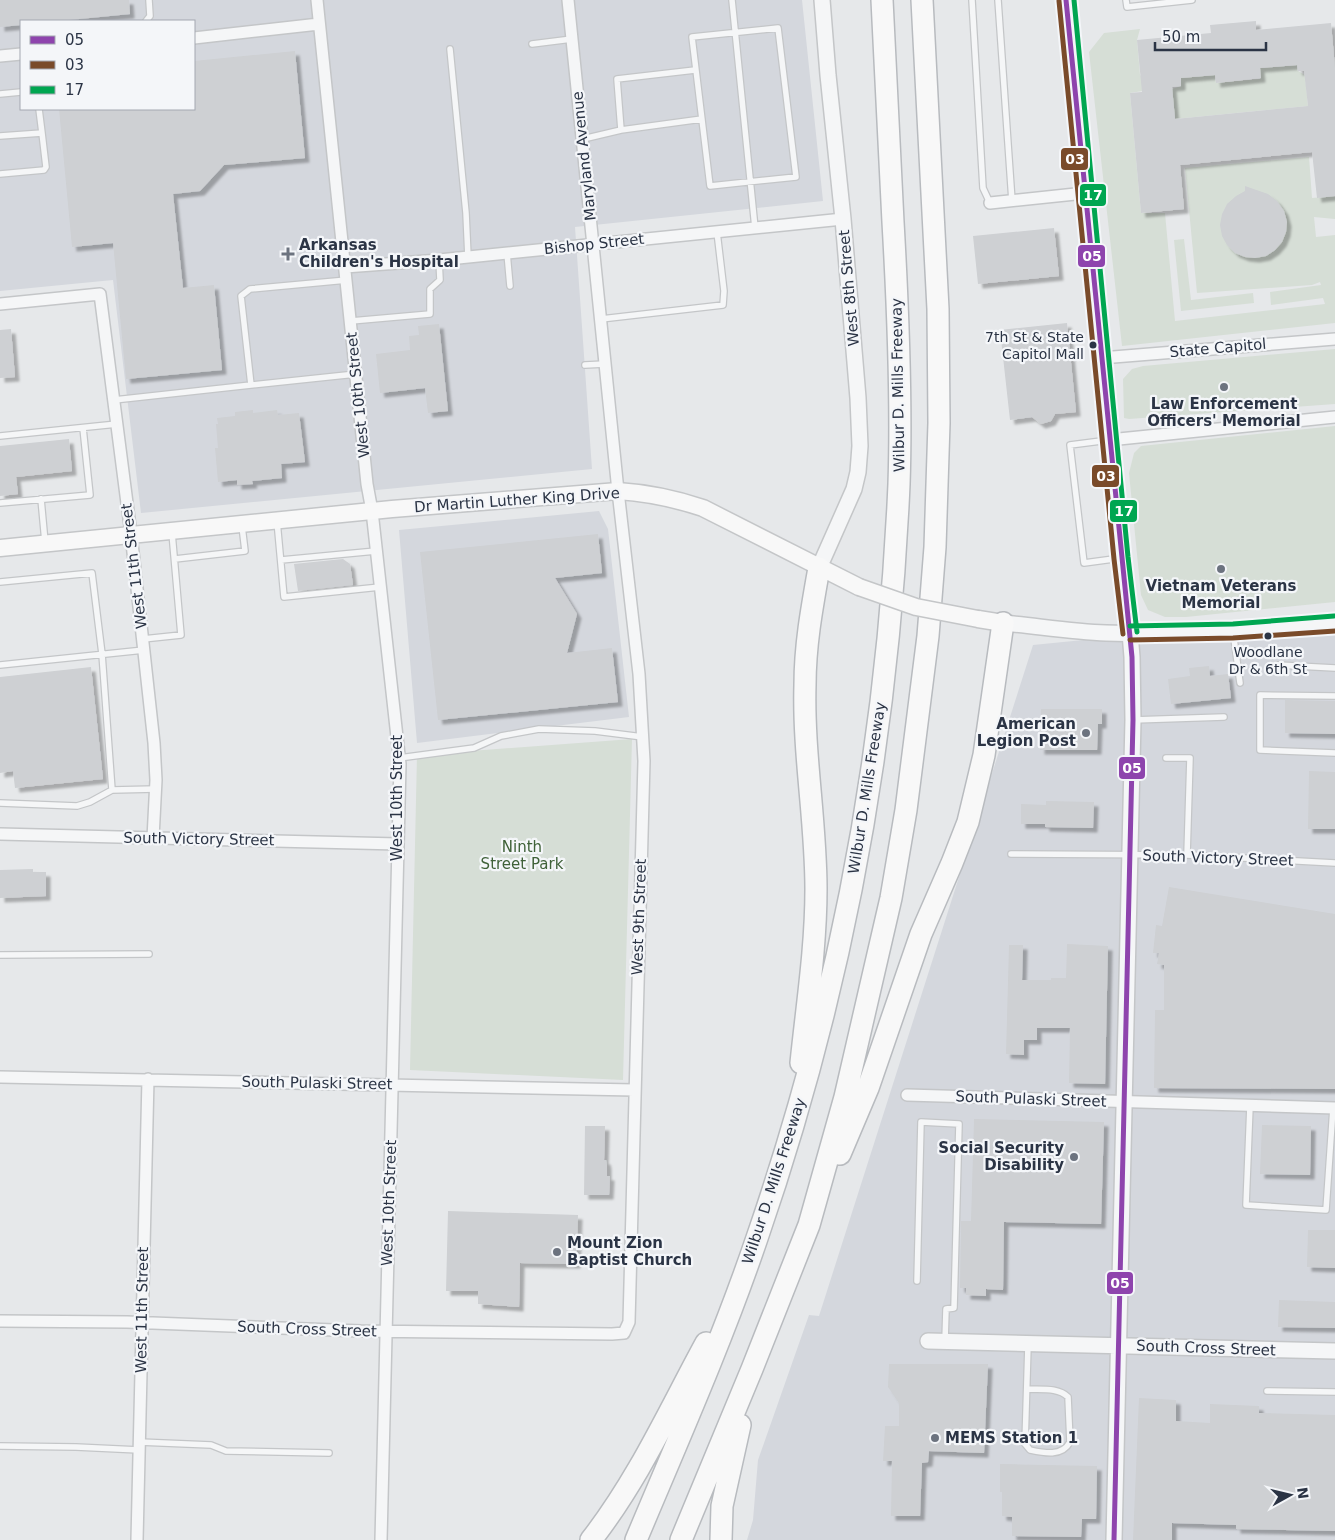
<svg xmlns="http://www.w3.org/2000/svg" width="1335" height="1540" font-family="'DejaVu Sans',sans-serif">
	<defs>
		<filter id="shadow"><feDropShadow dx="4.5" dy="4.5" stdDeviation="1" flood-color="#0004"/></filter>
	</defs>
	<rect width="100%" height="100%" fill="#e6e8ea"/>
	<path fill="#d4d7dd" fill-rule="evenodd" d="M0,0H802L823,201L575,227L592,469L141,513L113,280L0,291ZM21,21H194V109H21Z
		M599,511L608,529L629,717L417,743L399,530Z
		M1335,615V1540H747L753,1520L758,1460L809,1315L819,1316L1033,645Z"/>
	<path fill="#d6ded6" d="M1140,29L1137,40L1140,75L1155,89L1130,93L1141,213H1165L1175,321L1325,304L1323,298L1271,305L1270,292L1321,285L1320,282L1312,285L1197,293L1185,168L1309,157L1312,198L1335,196V219L1314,217L1316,237L1335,235V323L1122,346L1089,52L1104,33Z
		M1297,65L1298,71L1305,75L1308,106L1175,119L1172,89L1181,86V78L1215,75L1216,83L1260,79V68Z
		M1184,239L1191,300L1253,293L1254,303L1181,311L1174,240Z
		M1335,349V404L1129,419L1124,418L1123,379L1132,369L1143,366Z
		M1335,426V602L1186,617H1165L1148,610L1141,595L1129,473L1134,453L1141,446Z
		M632,739L623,1080L410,1070L417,755Z"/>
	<path fill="#ced0d3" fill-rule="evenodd" filter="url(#shadow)" d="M0,0H129L130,14L59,21H21V25L0,27Z
		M1256,21V30L1331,23L1335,68V196L1317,198L1312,152L1180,165L1184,209L1141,213L1130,93L1142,92L1137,40L1211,33L1210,25ZM1297,65L1298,71H1304L1308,106L1175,119L1172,87L1181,86V78L1215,75L1216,83L1261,78L1260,68Z
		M295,51L305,158L224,165L200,191L173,194L183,288L214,285L222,370L126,379L113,243L72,247L59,109H194V61Z
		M1245,186L1268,194L1277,201L1284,211L1287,222L1286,232L1282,242L1275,250L1266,256L1255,258L1245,257L1235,253L1227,245L1222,236L1220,225L1222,214L1227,204L1236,196L1245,191Z
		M1054,228L1059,276L978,284L973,236Z
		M1067,323L1076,412L1055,414L1051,421L1041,424L1032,417L1010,420L1000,330Z
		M439,324L448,411L428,413L425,388L380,393L376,354L410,350L409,336L419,335L418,326Z
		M11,329L15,377L0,378V330Z
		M253,410V413L277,410L278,415L299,413L305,462L281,464L282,478L252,481L253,484L237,485V480L218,482L215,448H218L216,424H218L217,418L235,416V412Z
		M69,439L72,471L16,477L18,494L0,496V446Z
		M598,534L602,573L555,578L577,614L567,653L612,648L618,702L438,720L420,552Z
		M343,559L350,564L353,585L298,591L294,564Z
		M1209,666L1210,676L1228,674L1231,698L1171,704L1168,679L1190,676L1189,668Z
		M91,667L103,779L15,788L13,771L0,773V677Z
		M1285,700L1335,701V734L1285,733Z
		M1041,709H1102V724H1098L1097,750H1040Z
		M1309,771L1335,772V829H1308Z
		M1046,801L1094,802L1093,828L1045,827V824H1021V804L1046,805Z
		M33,869V872H46V896L0,898V870Z
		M1169,887L1335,914V1089L1154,1088L1155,1010H1164V965L1157,964L1159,953H1153L1156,925L1162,926Z
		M1067,944L1108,946L1105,1084L1069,1083L1070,1028H1037V1040H1024V1055L1006,1054L1009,945H1023L1022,980H1051V978H1066Z
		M974,1119L1104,1122L1101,1224L1004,1222L1003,1290L986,1289V1296L966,1295V1288H960L961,1221H971Z
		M1262,1125L1311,1126L1310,1175L1260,1174Z
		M585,1126H605L604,1160H606L607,1165V1176H610L609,1195H584Z
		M448,1211L578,1215L576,1264L520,1263L519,1307L478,1304V1291H446Z
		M1308,1230H1335V1268L1307,1267Z
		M1279,1300L1335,1302V1328L1278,1327Z
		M889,1364H988L984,1453L929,1451L928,1462L922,1463L920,1516H891L892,1461H883L885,1426H899V1403L888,1387Z
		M1139,1398L1176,1400V1421L1210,1423V1404L1259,1406V1413L1335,1415V1531L1236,1529V1525L1172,1523V1540H1133Z
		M1000,1464L1097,1466L1096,1519H1082L1081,1537L1012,1536V1517L1002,1516V1492H1000Z"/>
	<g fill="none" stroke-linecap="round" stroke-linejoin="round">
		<defs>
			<path id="service" d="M732,0L755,228
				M972,0L983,188L990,203
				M998,0L1012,201
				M1126,0L1127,7L1192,0
				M146,21L150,16L149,0
				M778,28L796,177L710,186L692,37Z
				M532,44L572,39
				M450,49L466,213L468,257
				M0,94L21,92
				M39,109L42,133
				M621,130L617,79L695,70
				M0,136L42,133L46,167L44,170L0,174
				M583,139L621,130L702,119
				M507,253L510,286
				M347,280L250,289L241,296L251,385L356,374
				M601,319L723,305L724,291L717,232
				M351,321L430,314V289L440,280L439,260
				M585,365L605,364
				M114,400L251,385
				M0,436L117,424
				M1109,440L1070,445L1084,563L1121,558
				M41,499L45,542
				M0,503L90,495L83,428
				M277,521L284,597L380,587
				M175,559L245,551L242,526
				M281,560L376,551
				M0,582L92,573L102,654L112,790L156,789
				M1233,631L1240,683
				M143,639L181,635L172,533
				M0,665L144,650
				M1278,665L1335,668
				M1335,696L1260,695V750L1335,753
				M1133,720L1224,717
				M399,758L474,748L501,736L539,729L595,731L643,737
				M1166,758H1190L1187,855
				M0,803L77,806L90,802L112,790
				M1011,854L1187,855L1335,863
				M0,955L149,954
				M1250,1106L1246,1205L1326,1210L1333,1108
				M917,1281L921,1122L959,1124L954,1308L946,1309L945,1341
				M1027,1389C1040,1390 1058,1387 1068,1397L1070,1442C1062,1457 1044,1453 1030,1450L1025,1444L1028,1345
				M1267,1391L1335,1392
				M139,1442L211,1445L226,1451L329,1453
				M0,1446L76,1447L139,1450"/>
			<path id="minor" d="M317,0L367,484L372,511L400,764L381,1540
				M194,38L319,24
				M0,56L21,54
				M990,203L1085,193
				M345,267L439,260L843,219
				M0,304L100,294L131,534L154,743L156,780L153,838
				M1101,358L1335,339
				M1109,440L1335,417
				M0,834L398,844
				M0,1077L634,1090
				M907,1095L1335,1108
				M0,1321L127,1322L361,1331L612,1334L624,1333L629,1322L644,761L639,674L618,491L568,0
				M137,1540L148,1079"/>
			<path id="tertiary" d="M1066,0L1121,558L1130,633L1132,657L1133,720L1114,1540
				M819,568L854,489L858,472L860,446L858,398L843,219L828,75L822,0
				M1003,623C1037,626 1072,632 1106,633C1183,636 1259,630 1335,623
				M928,1341L1335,1351"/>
			<path id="secondary" d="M0,548L392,509L618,491C649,493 673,498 703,508L859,587
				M978,619L1003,623"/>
			<path id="motorway" d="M801,1063C807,1005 816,947 816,889C816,821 803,753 805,685C805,645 812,607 819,568
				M840,1154L868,1088L921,934L952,863L968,822L984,755L1003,623
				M591,1540C638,1480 670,1409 706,1343
				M636,1540C678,1440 722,1341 757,1238C841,995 888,741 899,484C902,397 898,309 893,222C890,148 886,74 882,0
				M681,1540L752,1369L809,1225L845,1097L891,898L906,810L928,636L935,547L939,423L938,309L922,0
				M721,1540L722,1506L740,1425"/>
		</defs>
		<use href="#service" stroke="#c4c6c8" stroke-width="8"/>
		<use href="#minor" stroke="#c4c6c8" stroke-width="14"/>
		<use href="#tertiary" stroke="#c4c6c8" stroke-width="18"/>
		<use href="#secondary" stroke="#c4c6c8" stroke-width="19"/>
		<use href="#motorway" stroke="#b8bbbf" stroke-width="24"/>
		<use href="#service" stroke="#f5f6f7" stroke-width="5.5"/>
		<use href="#minor" stroke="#f5f6f7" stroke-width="11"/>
		<use href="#tertiary" stroke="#f5f6f7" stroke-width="15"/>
		<use href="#secondary" stroke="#f8f8f8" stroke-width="16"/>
		<use href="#motorway" stroke="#f8f8f8" stroke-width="21"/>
		<defs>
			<path id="secondary-bridge" d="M859,587L916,607L978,619"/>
		</defs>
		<use href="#secondary-bridge" stroke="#c4c6c8" stroke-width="19" stroke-linecap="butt"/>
		<use href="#secondary-bridge" stroke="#f8f8f8" stroke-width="16"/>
		<defs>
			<path id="bus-1" d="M1066,0L1132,657L1133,720L1114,1540"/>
			<path id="bus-2" d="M1059,1L1114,559L1123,634
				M1130,640L1233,638L1335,631"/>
			<path id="bus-3" d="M1074,0L1128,557L1137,632
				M1130,626L1233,624L1334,616"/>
		</defs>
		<use href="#bus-1" stroke="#f4f6f9" stroke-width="9"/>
		<use href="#bus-2" stroke="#f4f6f9" stroke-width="9"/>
		<use href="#bus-3" stroke="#f4f6f9" stroke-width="9"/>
		<use href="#bus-1" stroke="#8e44ad" stroke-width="5"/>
		<use href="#bus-2" stroke="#7a4b2a" stroke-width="5"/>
		<use href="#bus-3" stroke="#00a651" stroke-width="5"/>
	</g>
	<g fill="#6c737f" stroke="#f4f6f9" stroke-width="2">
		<path d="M285.5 246.5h5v5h5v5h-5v5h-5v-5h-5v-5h5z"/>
		<circle cx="1224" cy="387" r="5"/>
		<circle cx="1221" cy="569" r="5"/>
		<circle cx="1086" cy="733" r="5"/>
		<circle cx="1074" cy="1157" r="5"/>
		<circle cx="557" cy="1252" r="5"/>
		<circle cx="935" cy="1438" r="5"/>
	</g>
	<g fill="#2b3445" stroke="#f4f6f9" stroke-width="2">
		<circle cx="1093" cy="345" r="4.5"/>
		<circle cx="1268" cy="636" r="4.5"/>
	</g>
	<g text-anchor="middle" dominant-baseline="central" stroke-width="4.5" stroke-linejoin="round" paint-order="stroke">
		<g font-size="14" fill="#2b3445" stroke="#f4f6f9" text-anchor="end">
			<text x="1084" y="337">7th St &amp; State<tspan x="1084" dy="17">Capitol Mall</tspan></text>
			<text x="1268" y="652" text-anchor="middle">Woodlane<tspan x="1268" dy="17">Dr &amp; 6th St</tspan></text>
		</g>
		<g font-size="15" fill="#2b3445" stroke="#f4f6f9">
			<text transform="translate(584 156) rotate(-96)">Maryland Avenue</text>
			<text transform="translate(594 244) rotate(-6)">Bishop Street</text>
			<text transform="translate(849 288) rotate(-95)">West 8th Street</text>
			<text transform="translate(1218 348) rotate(-5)">State Capitol</text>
			<text transform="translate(898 385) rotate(-91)">Wilbur D. Mills Freeway</text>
			<text transform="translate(358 395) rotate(-96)">West 10th Street</text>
			<text transform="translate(517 500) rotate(-4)">Dr Martin Luther King Drive</text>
			<text transform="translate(134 566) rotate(-97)">West 11th Street</text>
			<text transform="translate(867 788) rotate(-81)">Wilbur D. Mills Freeway</text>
			<text transform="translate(397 798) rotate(-90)">West 10th Street</text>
			<text transform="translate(199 839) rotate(1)">South Victory Street</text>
			<text transform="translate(1218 858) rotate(2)">South Victory Street</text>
			<text transform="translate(639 917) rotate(-88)">West 9th Street</text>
			<text transform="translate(317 1083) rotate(1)">South Pulaski Street</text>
			<text transform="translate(1031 1099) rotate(2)">South Pulaski Street</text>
			<text transform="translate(774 1181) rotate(-72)">Wilbur D. Mills Freeway</text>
			<text transform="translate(389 1203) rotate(-88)">West 10th Street</text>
			<text transform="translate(142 1310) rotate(-89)">West 11th Street</text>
			<text transform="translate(307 1329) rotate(2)">South Cross Street</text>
			<text transform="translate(1206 1348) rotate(2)">South Cross Street</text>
		</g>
		<g font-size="15" font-weight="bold" fill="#2b3445" stroke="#f4f6f9" text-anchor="start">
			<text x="299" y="245">Arkansas<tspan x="299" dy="17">Children's Hospital</tspan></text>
			<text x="1224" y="404" text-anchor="middle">Law Enforcement<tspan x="1224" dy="17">Officers' Memorial</tspan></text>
			<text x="1221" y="586" text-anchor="middle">Vietnam Veterans<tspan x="1221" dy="17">Memorial</tspan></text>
			<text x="1076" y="724" text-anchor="end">American<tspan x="1076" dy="17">Legion Post</tspan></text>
			<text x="1064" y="1148" text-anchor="end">Social Security<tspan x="1064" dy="17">Disability</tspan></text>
			<text x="567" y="1243">Mount Zion<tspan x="567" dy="17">Baptist Church</tspan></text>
			<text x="945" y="1438">MEMS Station 1</text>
		</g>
		<g font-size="15" fill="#3f6138" stroke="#f4f6f9">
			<text x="522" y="847">Ninth<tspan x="522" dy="17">Street Park</tspan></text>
		</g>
	</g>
	<g stroke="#f4f6f9" stroke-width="2">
		<rect x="1060" y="147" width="29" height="24" rx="5" fill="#7a4b2a"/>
		<rect x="1079" y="183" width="28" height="24" rx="5" fill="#00a651"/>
		<rect x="1077" y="244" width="29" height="24" rx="5" fill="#8e44ad"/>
		<rect x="1091" y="464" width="29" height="24" rx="5" fill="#7a4b2a"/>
		<rect x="1109" y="499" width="29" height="24" rx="5" fill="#00a651"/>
		<rect x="1118" y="756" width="28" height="24" rx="5" fill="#8e44ad"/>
		<rect x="1106" y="1271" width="28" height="24" rx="5" fill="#8e44ad"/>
	</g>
	<g font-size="14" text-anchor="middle" font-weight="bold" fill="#fff">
		<text x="1075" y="164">03</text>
		<text x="1093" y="200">17</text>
		<text x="1092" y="261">05</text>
		<text x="1106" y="481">03</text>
		<text x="1124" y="516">17</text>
		<text x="1132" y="773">05</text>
		<text x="1120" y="1288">05</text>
	</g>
	<rect x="20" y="20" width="175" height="90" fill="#f4f6f9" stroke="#a4a8b1"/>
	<rect x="30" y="36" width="25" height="8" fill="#8e44ad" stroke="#a4a8b1"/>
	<text x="65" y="45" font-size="15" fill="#2b3445">05</text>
	<rect x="30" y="61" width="25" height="8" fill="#7a4b2a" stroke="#a4a8b1"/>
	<text x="65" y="70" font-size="15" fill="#2b3445">03</text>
	<rect x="30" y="86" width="25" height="8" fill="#00a651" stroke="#a4a8b1"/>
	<text x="65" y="95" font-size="15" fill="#2b3445">17</text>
	<g transform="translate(1290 1495) rotate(82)" stroke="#f4f6f9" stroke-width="4" paint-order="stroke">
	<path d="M0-4L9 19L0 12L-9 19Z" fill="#2b3445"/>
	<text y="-8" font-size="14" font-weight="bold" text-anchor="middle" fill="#2b3445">N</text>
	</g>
	<path d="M1155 42v8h111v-8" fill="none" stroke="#2b3445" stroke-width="2.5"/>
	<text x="1162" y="42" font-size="15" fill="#2b3445" stroke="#f4f6f9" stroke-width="4" paint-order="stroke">50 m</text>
</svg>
